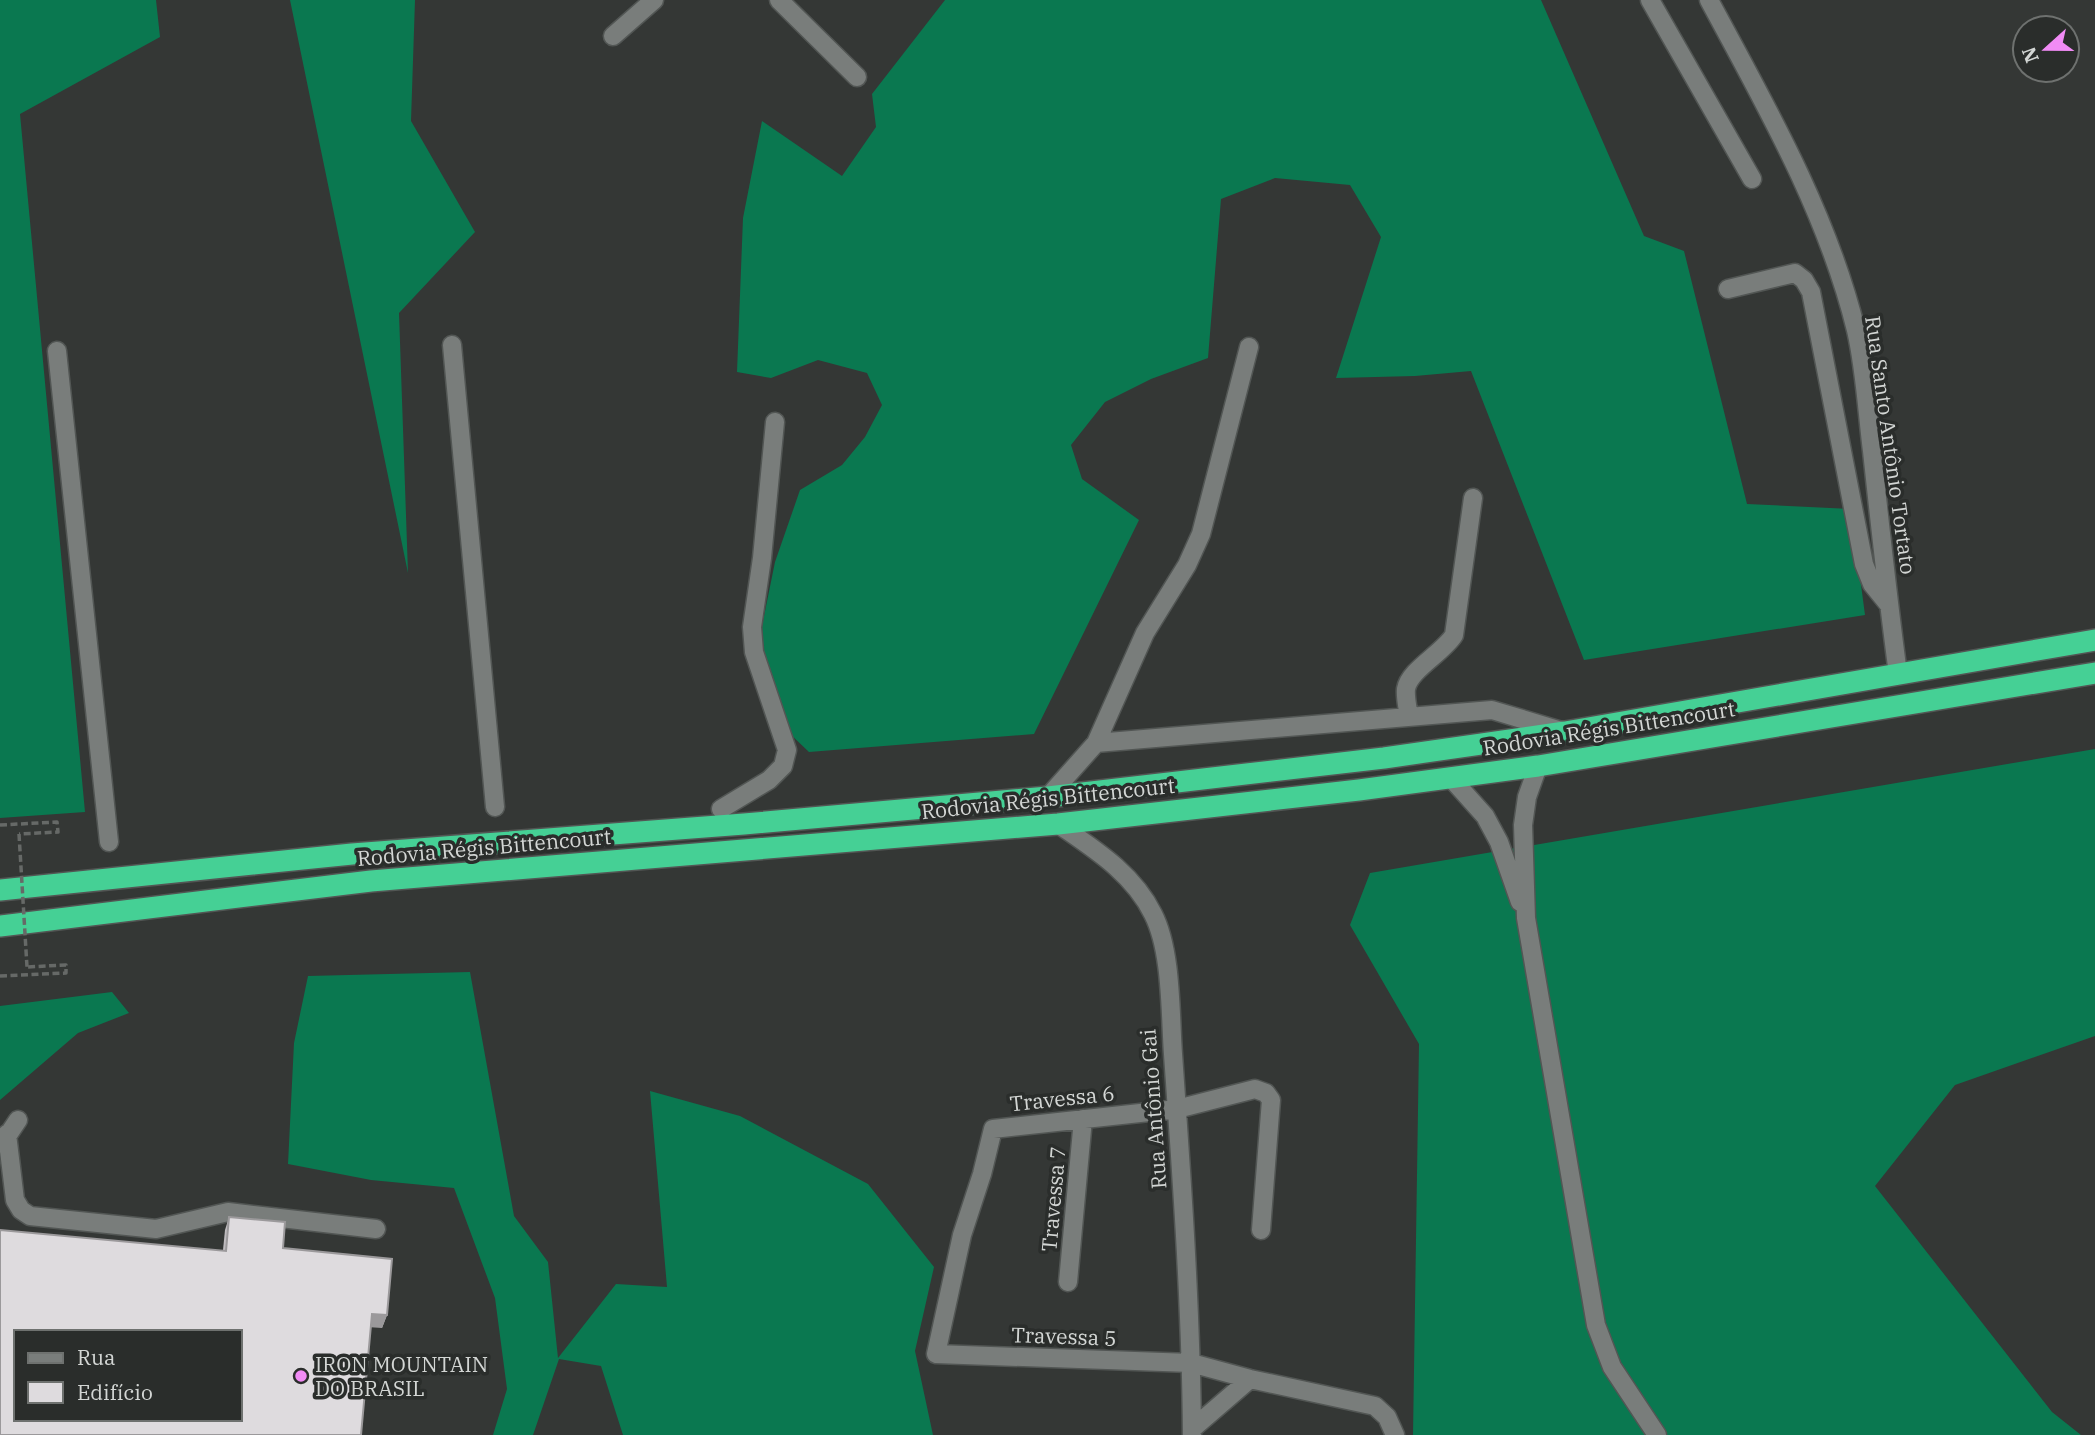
<svg xmlns="http://www.w3.org/2000/svg" width="2095" height="1435" font-family="'IBM Plex Serif',serif">
	<rect width="100%" height="100%" fill="#343735"/>
	<path fill="#0a7850" d="M0,0H156L160,37L20,114L85,812L0,818Z
		M290,0H415L411,121L475,232L399,313L408,573Z
		M945,0H1541L1644,236L1684,251L1747,504L1851,509L1865,615L1584,660L1471,371L1415,376L1336,378L1381,237L1350,185L1275,178L1221,199L1208,358L1151,379L1105,402L1071,445L1082,479L1139,520L1034,734L809,752L765,710L762,626L775,562L800,490L842,465L865,437L882,405L867,373L818,360L771,378L737,372L743,218L762,121L842,176L876,127L872,94Z
		M2095,749V1036L1955,1085L1875,1186L2052,1412L2081,1435H1413L1419,1044L1350,925L1370,873Z
		M470,972L514,1216L548,1262L558,1358L616,1284L667,1287L650,1091L740,1116L868,1184L934,1267L915,1351L933,1435H623L601,1366L559,1359L533,1435H493L507,1389L495,1298L454,1188L371,1180L288,1164L294,1043L308,976Z
		M112,992L129,1013L78,1033L0,1100V1006Z"/>
	<g fill="none" stroke-linecap="round" stroke-linejoin="round">
		<defs>
			<path id="minor" d="M779,0L857,77
				M1650,0L1752,179
				M1709,0C1766,106 1827,212 1856,330C1865,369 1867,411 1872,451C1880,526 1888,600 1898,674
				M613,36L654,0
				M1728,289L1795,273L1804,280L1811,292L1864,564L1872,584L1889,605
				M452,345L495,807
				M57,351L109,842
				M1409,717C1408,709 1405,698 1406,689C1409,670 1443,653 1454,635L1473,498
				M1096,743L1145,633L1187,565L1201,534L1249,347
				M1538,766L1527,797L1523,825L1526,918L1596,1325L1612,1367L1657,1435
				M1451,778L1485,816L1499,842L1520,902
				M1048,797L1096,743L1492,710L1565,732
				M721,809L769,780L783,766L787,750L754,652L752,627L762,558L775,422
				M1058,824C1094,849 1133,873 1153,914C1172,951 1170,1013 1173,1054C1182,1181 1191,1308 1192,1435
				M7,1134L15,1200L21,1210L30,1216L156,1229L228,1212L376,1229
				M2,1144L18,1120
				M1261,1230L1271,1100L1266,1093L1255,1089L1177,1109L993,1129L982,1174L962,1235L936,1354L1191,1363L1250,1379L1375,1406L1387,1417L1395,1435
				M1068,1282L1083,1119
				M1192,1429L1250,1379"/>
			<path id="highway" d="M0,890L352,854L744,824L1048,797L1384,758L1565,732L2095,640
				M0,926L371,881L1058,824L1359,790L1538,766L2095,673"/>
		</defs>
		<use href="#minor" stroke="#525654" stroke-width="21"/>
		<use href="#highway" stroke="#525654" stroke-width="24"/>
		<path stroke="#666967" stroke-width="3.5" stroke-dasharray="7 3.5" stroke-linecap="butt" d="M0,825L57,822L58,832L19,834
			M0,976L66,973V965L27,967"/>
		<use href="#minor" stroke="#797d7b" stroke-width="18"/>
		<use href="#highway" stroke="#45d095" stroke-width="21"/>
		<path stroke="#666967" stroke-width="3.5" stroke-dasharray="7 3.5" stroke-linecap="butt" d="M19,834L27,967"/>
	</g>
	<path fill="#bfbcbf" d="M229,1217L283,1248L387,1315L382,1328L223,1250L225,1230Z"/>
	<path fill="#9b999b" d="M372,1314L387,1315L382,1328L367,1327Z"/>
	<path fill="#dedbde" stroke="#9b999b" stroke-width="2" fill-rule="evenodd" d="M229,1217L285,1222L283,1248L392,1259L387,1315L372,1314L361,1435H0V1230L226,1251ZM16,1332H240V1419H16Z"/>
	<circle fill="#f18bf5" stroke="#2a2d2b" stroke-width="2.5" cx="301" cy="1376" r="7"/>
	<g text-anchor="middle" dominant-baseline="central" stroke-width="7" stroke-linejoin="round" paint-order="stroke">
		<g font-size="21" fill="#d3d6d4" stroke="#2a2d2b">
			<text transform="translate(1891 445) rotate(82)">Rua Santo Antônio Tortato</text>
			<text transform="translate(1609 728) rotate(-9)">Rodovia Régis Bittencourt</text>
			<text transform="translate(1048 798) rotate(-6)">Rodovia Régis Bittencourt</text>
			<text transform="translate(484 847) rotate(-5)">Rodovia Régis Bittencourt</text>
			<text transform="translate(1062 1098) rotate(-6)">Travessa 6</text>
			<text transform="translate(1153 1109) rotate(-94)">Rua Antônio Gai</text>
			<text transform="translate(1053 1199) rotate(-85)">Travessa 7</text>
			<text transform="translate(1064 1336) rotate(2)">Travessa 5</text>
		</g>
		<g font-size="21" fill="#d3d6d4" stroke="#2a2d2b" text-anchor="start">
			<text x="315" y="1364">IRON MOUNTAIN<tspan x="315" dy="24">DO BRASIL</tspan></text>
		</g>
	</g>
	<rect x="14" y="1330" width="228" height="91" fill="#2a2d2b" stroke="#6e716f" stroke-width="2"/>
	<rect x="28" y="1353" width="35" height="10" fill="#797d7b" stroke="#6e716f" stroke-width="2"/>
	<text x="77" y="1365" font-size="21" fill="#d3d6d4">Rua</text>
	<rect x="28" y="1382" width="35" height="21" fill="#dedbde" stroke="#6e716f" stroke-width="2"/>
	<text x="77" y="1400" font-size="21" fill="#d3d6d4">Edifício</text>
	<g transform="translate(2046 49) rotate(249)"><circle r="33" fill="#2a2d2b" stroke="#6e716f" stroke-width="2"/>
	<path d="M0-5L12 26L0 18L-12 26Z" fill="#f18bf5"/>
	<text y="-10" font-size="19" font-weight="bold" text-anchor="middle" fill="#d3d6d4">N</text>
	</g>
</svg>
